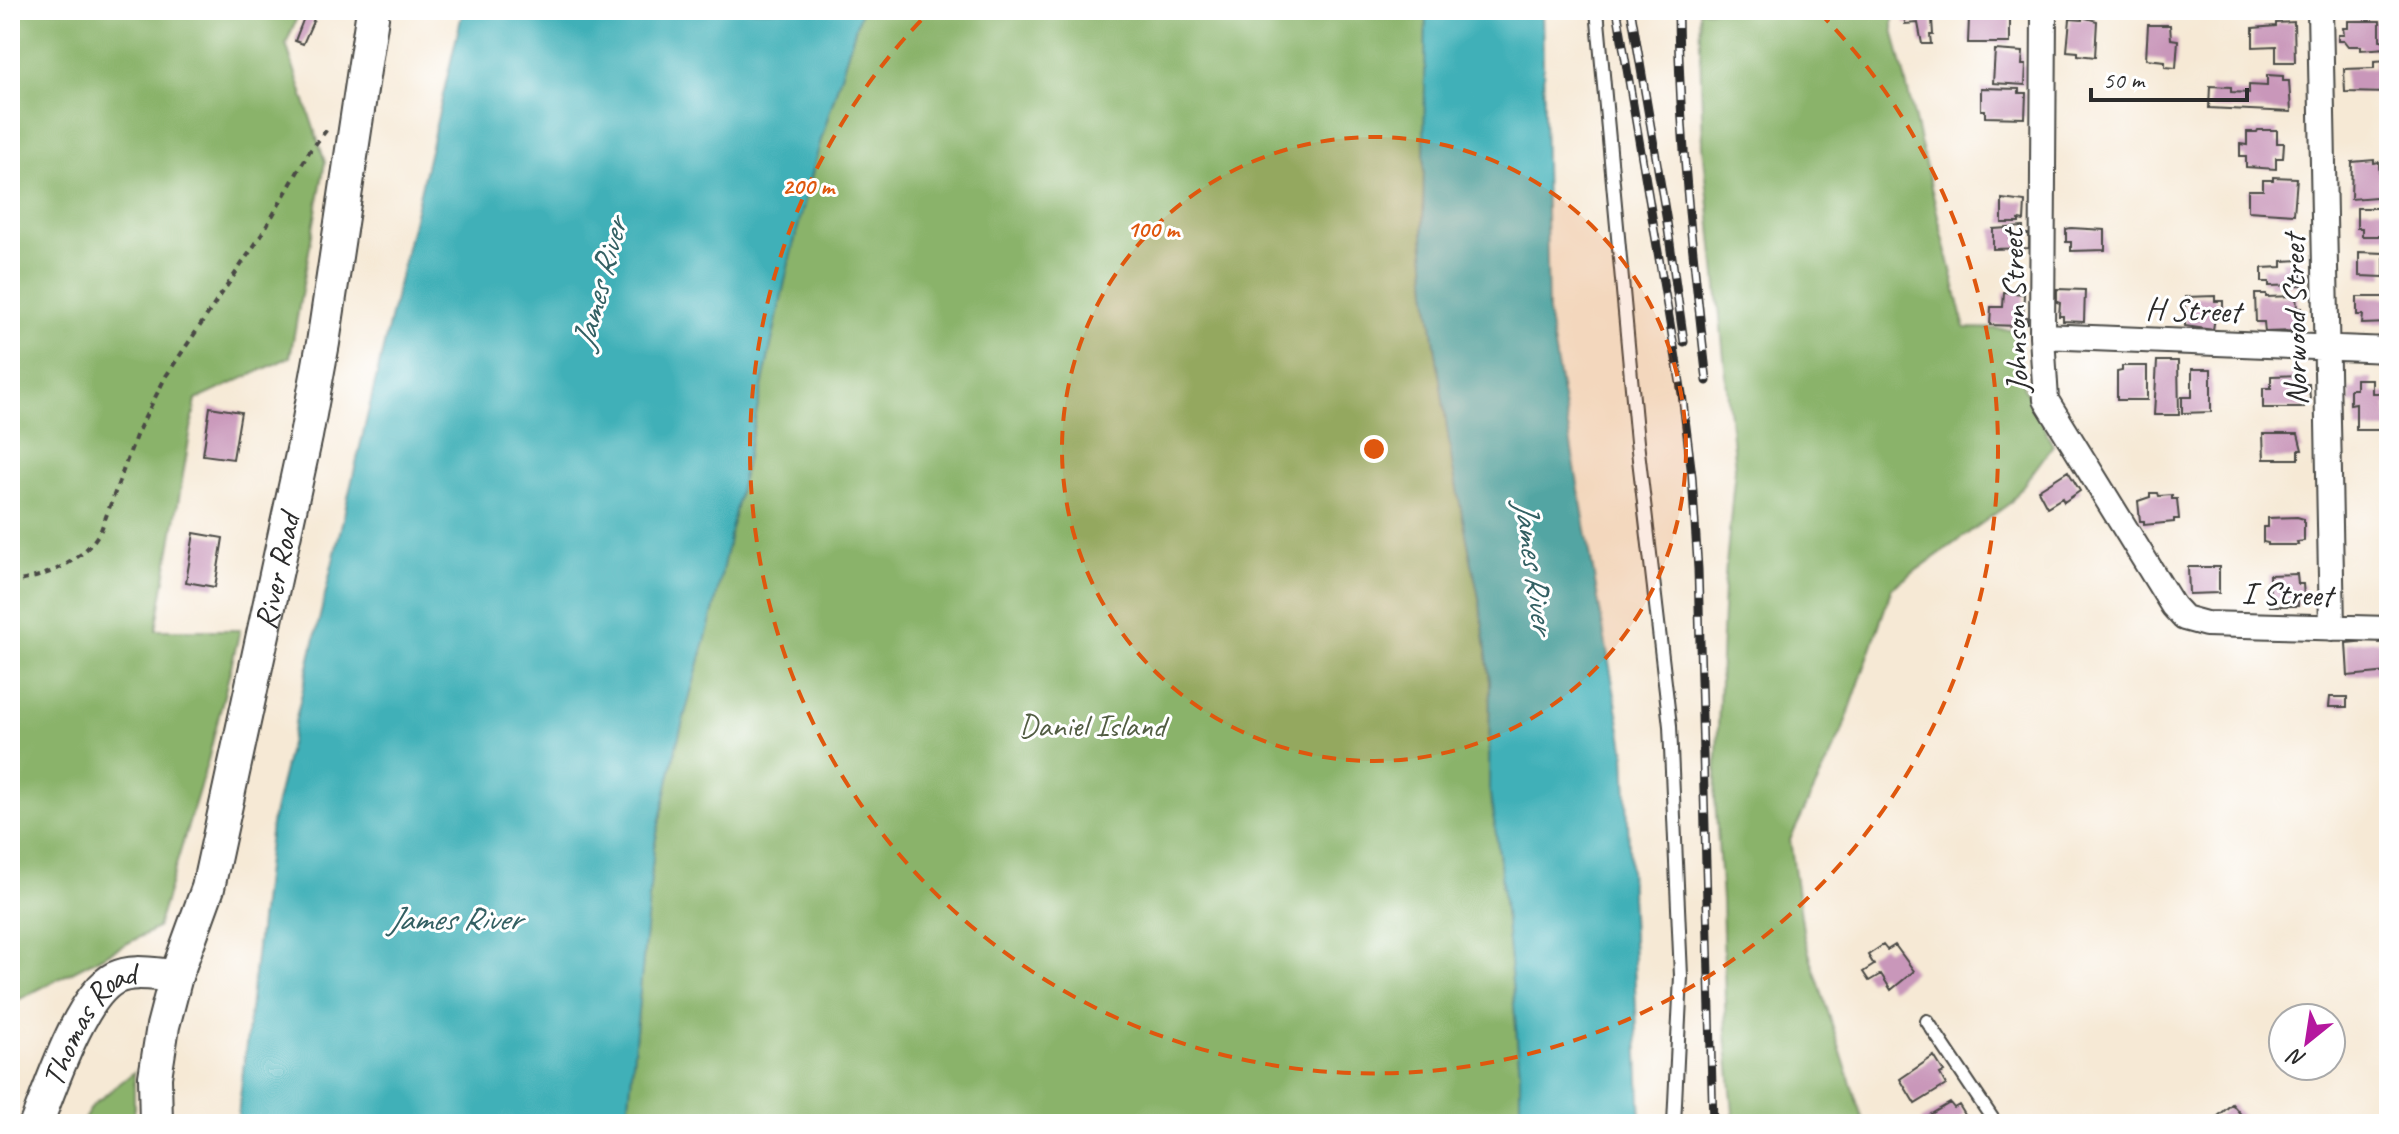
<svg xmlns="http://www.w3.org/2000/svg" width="2399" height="1134" font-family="Caveat,sans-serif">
	<rect width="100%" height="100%" fill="#fff"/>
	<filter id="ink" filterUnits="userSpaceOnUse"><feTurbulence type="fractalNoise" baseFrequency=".0125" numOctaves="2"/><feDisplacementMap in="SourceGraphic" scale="16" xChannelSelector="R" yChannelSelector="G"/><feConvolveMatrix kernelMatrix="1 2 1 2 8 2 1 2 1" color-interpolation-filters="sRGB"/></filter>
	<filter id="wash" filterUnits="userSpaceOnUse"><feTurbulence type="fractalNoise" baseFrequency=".006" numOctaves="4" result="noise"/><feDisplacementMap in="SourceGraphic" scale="32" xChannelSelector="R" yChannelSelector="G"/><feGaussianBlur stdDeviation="1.8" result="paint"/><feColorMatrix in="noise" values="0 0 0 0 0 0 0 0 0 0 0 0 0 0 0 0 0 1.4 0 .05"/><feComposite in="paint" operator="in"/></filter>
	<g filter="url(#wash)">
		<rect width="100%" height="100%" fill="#f6e9d5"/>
		<path fill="#8ab36b" stroke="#5a6f4b" stroke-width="2" d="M10,10H300L286,44L325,162L290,357L196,400L156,630H240L208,760L157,928L10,1004Z
			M861,10H1426L1423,235L1427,290L1453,469L1480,603L1490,681L1489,788L1499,853L1512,982L1520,1073V1124H627L654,847L676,747L714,608L790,258L820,143Z
			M1699,10H1893V29L1965,328L2012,329L2024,388L2053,445L2010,503L1892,588L1842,732L1790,840L1804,937L1864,1124H1734L1726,1034L1722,900L1715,799L1724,587L1735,468L1703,146Z
			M134,1072V1124H81L93,1105Z"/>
		<path fill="#3fb0b8" stroke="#356e72" stroke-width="2" d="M463,10H861L820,143L790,258L714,608L676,747L654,847L627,1124H237L271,824Z
			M1426,10H1542L1548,313L1625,753L1641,1124H1520V1073L1512,982L1499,853L1489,788L1490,681L1480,603L1453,469L1427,290L1423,235Z"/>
		<g id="blocks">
			<path fill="#c997ba" d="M1904,10H1928V19H1932L1933,35H1930L1931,44H1922L1918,23L1905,24Z
				M1975,10H2010V43H1968L1969,18H1975Z
				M305,15L314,19L303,44L295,41Z
				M2082,17L2097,21L2095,57L2078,55V52L2067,51L2070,19L2082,20Z
				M2348,21H2380V40L2386,41V48L2361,50V46H2348L2344,41H2338V35H2344L2343,28H2348Z
				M2294,22L2295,62H2276V46L2253,47V28L2276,26V23Z
				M2148,25H2170L2171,39L2178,40L2176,68L2165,67V61L2146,59Z
				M1995,50L2023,52L2022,65H2026L2025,85L1993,83Z
				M2389,60V93L2345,92L2344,69L2374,68V61Z
				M2267,75L2283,76V81H2289L2291,112L2209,108L2210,86L2231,87V92L2249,93V85L2267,86Z
				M1981,88L2019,89V93H2026L2025,118L1985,117V110H1981Z
				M2258,130H2277V143H2284L2283,158H2276V169L2246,167V156H2240V144L2247,145V132H2257Z
				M2374,160V163L2379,162L2380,184H2389V196L2351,199L2352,162Z
				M2273,177L2297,178L2294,214L2248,211V190H2263V180H2273Z
				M2002,199L2025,202L2024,221L2019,220V223H2002Z
				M2386,204H2389V236H2362V228H2357V208H2386Z
				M2023,227V234H2029V248L1993,249V229Z
				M2071,228L2105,230V250L2071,251V242H2066V229Z
				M2359,252L2384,253V277L2359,276Z
				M2301,260V276H2304L2305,285L2269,286V282H2262V268L2282,267V261Z
				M2057,289L2085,290L2084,322L2063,321V316H2059L2060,303L2057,302Z
				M2004,292L2024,294L2023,317H2027V323H2018V326L1990,325L1991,307H2003Z
				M2255,294H2266V297L2296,296L2297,308H2301V320H2296V331L2265,332L2264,322H2256Z
				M2215,296V301H2223V317H2215L2213,330L2185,326V297Z
				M2357,297H2389V323L2362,324L2363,315H2357Z
				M2157,361H2178L2179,415H2154Z
				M2122,366H2147V400H2117V372L2122,371Z
				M2192,369H2211V412L2182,413V397H2192Z
				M2303,375V384H2309L2310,400H2304V408H2263V388H2271V376Z
				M2356,379H2372V393H2389V405H2386L2389,430H2356V403L2350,404V389H2356Z
				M210,407L241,412L233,459L203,455Z
				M2263,434H2298L2302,450H2299V459H2264Z
				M2068,471L2080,491L2064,502L2062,498L2047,507L2038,490Z
				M2150,493H2158L2159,496L2172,495V499H2177L2179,519H2174V522L2144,525V521H2140L2138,501L2150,497Z
				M2297,517L2304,519V541L2297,542L2298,545H2268V543L2263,542V527H2268V518Z
				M194,533L223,538L215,587L186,582Z
				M2188,567H2219V593L2189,594Z
				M2297,574L2298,584H2303L2304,597H2298V606H2270L2269,575Z
				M2378,640L2379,643L2386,642L2389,672L2348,676L2346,643Z
				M2330,697H2347V707H2329Z
				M1883,945L1887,950L1895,945L1914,971L1891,990L1881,974L1869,981L1863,972L1874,965L1868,955Z
				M1934,1056L1944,1072L1940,1074L1946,1085L1915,1104L1900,1079Z
				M1950,1103L1954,1108L1959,1105L1965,1115L1960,1118L1962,1121L1958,1124H1923L1921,1120Z
				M2232,1104L2249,1124H2209Z"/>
		</g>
	</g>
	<g filter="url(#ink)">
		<use href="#blocks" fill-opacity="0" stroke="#494844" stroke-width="2"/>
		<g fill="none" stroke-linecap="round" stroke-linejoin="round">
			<defs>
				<path id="lane" d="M1597,10L1637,442L1670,726L1681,976L1674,1124
					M1927,1021L1996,1124"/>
				<path id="street" d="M2044,10L2042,336L2046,400L2173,606L2184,618L2206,624L2389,629
					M2320,10L2332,628
					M2042,336L2389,350"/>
				<g id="secondary">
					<path id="s1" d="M36,1124C51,1087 80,996 115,978C133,969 156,975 176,976"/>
					<path id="s2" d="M156,1124L155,1077L163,1026L176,976L208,888L306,436L323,343L373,10"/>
				</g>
			</defs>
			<use href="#lane" stroke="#494844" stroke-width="16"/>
			<use href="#street" stroke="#494844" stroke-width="28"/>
			<use href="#secondary" stroke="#494844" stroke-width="36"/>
			<path stroke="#494844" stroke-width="4" stroke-dasharray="6 6" stroke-linecap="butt" d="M10,583C46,576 82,564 101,530L137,433L166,376L262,234L309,152L329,127"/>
			<use href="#lane" stroke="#fff" stroke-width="12"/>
			<use href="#street" stroke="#fff" stroke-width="24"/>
			<use href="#secondary" stroke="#fff" stroke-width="32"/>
			<defs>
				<path id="rail" d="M1617,10L1682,394L1692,476L1698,569L1713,1124
					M1631,10L1667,222L1684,342
					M1678,10C1679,135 1693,257 1707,381"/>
			</defs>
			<use href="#rail" stroke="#2b2b2b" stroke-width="9"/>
			<use href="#rail" stroke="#fff" stroke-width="6" stroke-dasharray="18" stroke-linecap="butt"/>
		</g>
	</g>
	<circle cx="1374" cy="449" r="312" fill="#df570e" fill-opacity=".12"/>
	<g fill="none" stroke="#df570e" stroke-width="4" stroke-dasharray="14 10">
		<circle cx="1374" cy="449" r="312"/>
		<path d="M1819 12A624 624 0 1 1 929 12"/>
	</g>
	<g text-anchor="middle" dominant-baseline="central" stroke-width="6" stroke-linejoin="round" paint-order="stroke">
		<g font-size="32" fill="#2b2b2b" stroke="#fff">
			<text transform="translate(2193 310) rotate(2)">H Street</text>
			<text transform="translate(2015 311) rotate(-92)">Johnson Street</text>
			<text transform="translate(2295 320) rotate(-91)">Norwood Street</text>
			<text stroke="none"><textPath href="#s2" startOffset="568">River Road</textPath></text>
			<text transform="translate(2287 594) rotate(2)">I Street</text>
			<text stroke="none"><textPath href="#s1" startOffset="116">Thomas Road</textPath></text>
		</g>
		<g font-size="32" fill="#525d43" stroke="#fff">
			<text x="1092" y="725">Daniel Island</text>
		</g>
		<g font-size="34" font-style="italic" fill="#336063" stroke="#fff">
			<text transform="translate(599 284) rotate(-75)">James River</text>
			<text transform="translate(1535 566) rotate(82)">James River</text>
			<text x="454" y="918">James River</text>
		</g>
	</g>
	<circle cx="1374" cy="449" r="12" fill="#df570e" stroke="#fff" stroke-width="4"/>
	<g font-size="24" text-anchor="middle" font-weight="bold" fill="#df570e" stroke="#fff" stroke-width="6" stroke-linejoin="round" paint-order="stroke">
		<text x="808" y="194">200 m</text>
		<text x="1153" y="237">100 m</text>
	</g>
	<rect width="2399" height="1134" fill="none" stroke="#fff" stroke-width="40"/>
	<g transform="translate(2307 1042) rotate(210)"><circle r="38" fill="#ffffff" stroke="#aaaaaa" stroke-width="2"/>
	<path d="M0-6L14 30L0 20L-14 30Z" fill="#b5179e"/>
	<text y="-12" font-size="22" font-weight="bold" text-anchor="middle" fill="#2b2b2b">N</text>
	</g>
	<path d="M2091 88v12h156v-12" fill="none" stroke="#2b2b2b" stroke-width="4"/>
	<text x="2103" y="88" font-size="24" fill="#2b2b2b" stroke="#ffffff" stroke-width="6" paint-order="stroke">50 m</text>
</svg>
